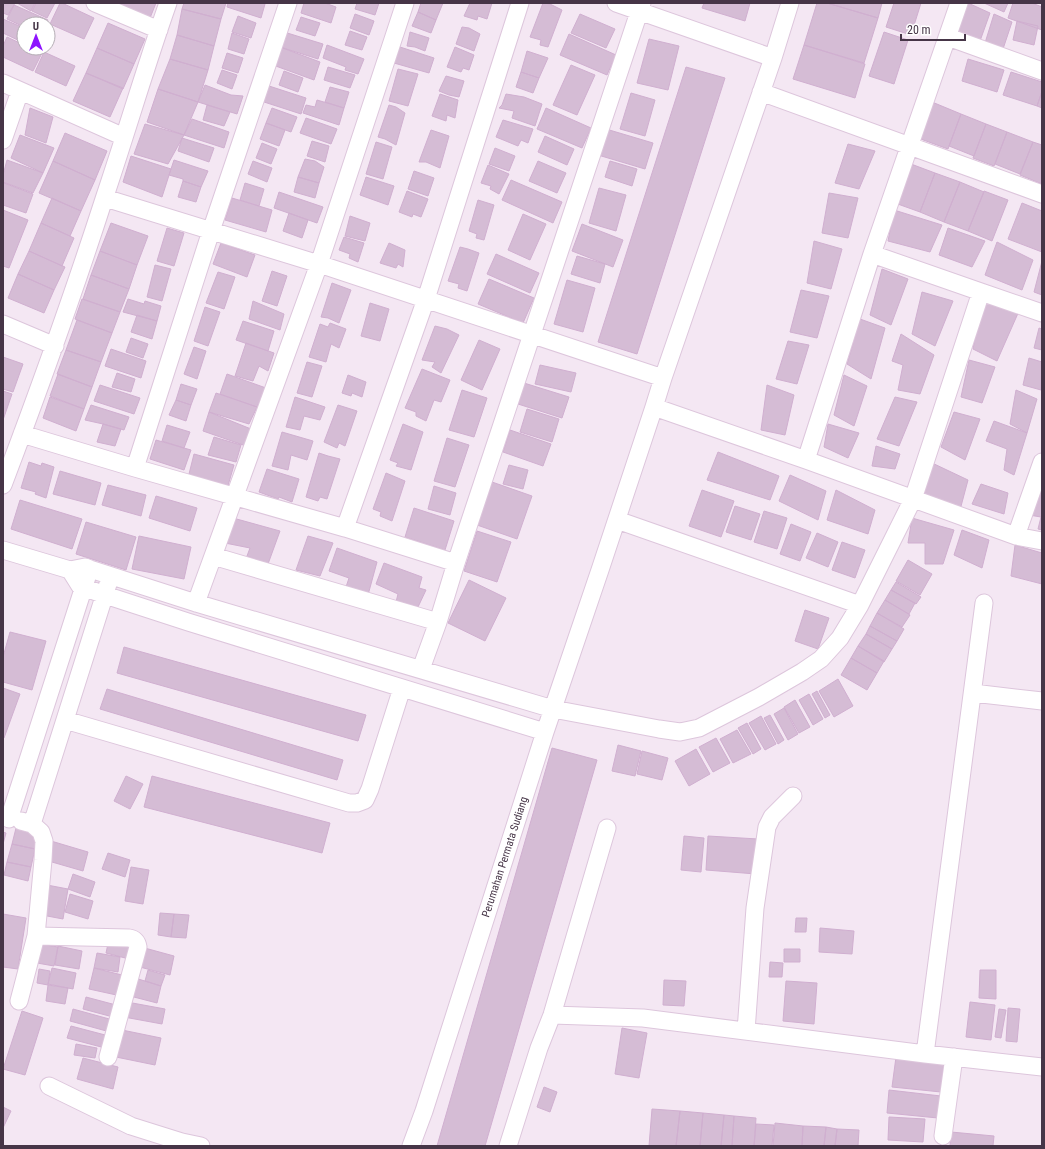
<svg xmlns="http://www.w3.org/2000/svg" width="1045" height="1149" font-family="'Roboto Condensed',sans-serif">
	<rect width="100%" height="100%" fill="#f4e7f3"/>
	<path fill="#d5bcd5" stroke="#d0afd0" d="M3,3H15L8,15L3,13Z
		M17,3H35L31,11Z
		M36,3H55L47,18L32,11Z
		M60,3H62L94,18L84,39L50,24Z
		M117,3H156L150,18Z
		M184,3H226L221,19L182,9Z
		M228,3H262L265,4L261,18L227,7Z
		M304,3H325L336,7L331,23L301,13Z
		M357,3H379L375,15L355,9Z
		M421,3H443L436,20L418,12Z
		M470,3H492L487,19L478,16L477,20L464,16Z
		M543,3L550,4L562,10L548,47L540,45L541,40L530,37Z
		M704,3H750L745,21L702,8Z
		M817,3H827L878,18L864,63L804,45Z
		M827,3H882L878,18Z
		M894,3H921L911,35L886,27Z
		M966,3H968L990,13L980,41L957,31Z
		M984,3H1008L1004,12Z
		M1013,3H1032L1042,7V30L1008,18Z
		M14,5L48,20L46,24H24V27L7,19Z
		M182,9L221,19L214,46L177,35Z
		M418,12L436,20L431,33L412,26Z
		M355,14L374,21L369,35L350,28Z
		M580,14L615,29L606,48L571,33Z
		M994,14L1012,22L1003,49L985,43Z
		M238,16L256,23L251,38L232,32Z
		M301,17L320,23L315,36L296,30Z
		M3,19L24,28V43L3,33Z
		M1017,21L1038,26L1034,45L1013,40Z
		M108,23L145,39L134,64L97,48Z
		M462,27L469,28L480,34L474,51L456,44Z
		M350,31L367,37L362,50L345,45Z
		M284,32L323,44L318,59L280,47Z
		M410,32L429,38L425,51L415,47L407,46Z
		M884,32L908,40L894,84L869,76Z
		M232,33L249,39L244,54L228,49Z
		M569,34L616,55L607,75L560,55Z
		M177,35L214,46L208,70L170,59Z
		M7,37L24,45V48H31L42,53L33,71L3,57V46Z
		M649,39L679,46L668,90L637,83Z
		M327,45L364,59L358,74L345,70L346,67L323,58Z
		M804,45L865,64L855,98L793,79Z
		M280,47L320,62L314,80L273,65Z
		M400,47L434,58L429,73L394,63Z
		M455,47L474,55L469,70L463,68L461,72L447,67Z
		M97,48L134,64L123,89L86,73Z
		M527,51L548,58L539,78L521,72Z
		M44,52L75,66L66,86L35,72Z
		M227,53L243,58L238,73L222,68Z
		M170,59L208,70L198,102L158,89Z
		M968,59L1004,70L997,92L962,81Z
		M571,65L595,75L577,115L553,105Z
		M328,67L355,75L350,88L324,80Z
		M686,67L725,78L637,354L598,342Z
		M398,69L418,74L408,106L389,101Z
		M222,70L237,75L232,89L217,83Z
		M284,71L303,78L298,92L279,85Z
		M521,72L539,78L533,93L516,87Z
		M1011,72L1042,82V91L1037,106L1003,95Z
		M86,73L123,88L110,117L73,101Z
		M446,76L464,81L459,97L449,95L439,91Z
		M205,85L231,95L243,96L237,114L198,102Z
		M266,85L306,98L301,114L261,101Z
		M330,87L349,92L344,108L325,102Z
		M158,89L198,102L184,135L147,122Z
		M1042,92V108L1037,106Z
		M631,93L655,100L645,136L620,129Z
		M440,94L458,100L455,118L447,115L446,121L432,116Z
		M506,94L524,97L542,104L535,126L512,118L514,111L499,108L502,105Z
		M317,100L344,108L339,125L303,113L306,105L315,107Z
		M932,102L961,114L948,149L918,138Z
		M207,105L230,112L224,126L203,120Z
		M389,105L396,107L405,113L396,145L385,139L378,137Z
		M30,108L53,117L46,143L25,135Z
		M272,108L297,117L291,132L266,123Z
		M546,108L591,128L582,148L537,129Z
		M961,114L986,124L974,156L949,146Z
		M306,118L337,129L331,144L300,133Z
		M192,119L229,132L224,148L184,135Z
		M503,120L533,129L528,143L521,140L518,146L496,137Z
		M266,123L285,130L279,146L260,139Z
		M145,124L184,135L168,164L134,154Z
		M986,124L1007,132L994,166L973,158Z
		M606,129L653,143L645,169L598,155Z
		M431,130L449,136L440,168L426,162H419Z
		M1007,132L1033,142L1020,174L995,164Z
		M65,133L107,151L95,180L53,161Z
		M20,135L54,148L43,173L11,158Z
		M545,136L574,149L567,165L538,152Z
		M182,138L214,148L209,162L178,151Z
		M312,141L329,146L325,162L307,156Z
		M376,142L392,147L383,179L366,174Z
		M1033,142L1042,145V184L1020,175Z
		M262,143L277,149L271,164L256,158Z
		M848,144L875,151L859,189L835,183Z
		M495,148L515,156L509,171L489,164Z
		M131,156L171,169L162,197L123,182Z
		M305,159L315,161L324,167L319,183L298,177Z
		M7,160L43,173L33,193L3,182V175Z
		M174,160L208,171L201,187L183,181V179L169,175Z
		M53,161L95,180L81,211L39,193Z
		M253,161L272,168L267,182L248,174Z
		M538,161L566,173L557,193L529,181Z
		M610,161L637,169L632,186L605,177Z
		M911,164L935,173L920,212L895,203Z
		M488,165L509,174L499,194L490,189L491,186L481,183Z
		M414,171L434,178L428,196L408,189Z
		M935,173L960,182L944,222L920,212Z
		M298,177L319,183L315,198L294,192Z
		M366,177L394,186L388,205L360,195Z
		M511,180L562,202L553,223L502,200Z
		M183,181L201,187L196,202L178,197Z
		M960,182L984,192L968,231L944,222Z
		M4,183L33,194L26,213L3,205V186Z
		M245,183L264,189L259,206L240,200Z
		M599,188L626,195L616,231L589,223Z
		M407,191L428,199L421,217L413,214L412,217L399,212Z
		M984,191L1008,200L992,241L968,231Z
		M279,192L323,207L317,223L274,208Z
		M829,193L858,198L848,238L822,233Z
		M52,198L81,211L70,236L41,223Z
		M232,198L272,210L266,232L225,220Z
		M478,200L494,205L484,240L476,238L477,234L469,231Z
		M1022,203L1042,211V252L1008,239Z
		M3,210L28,220L9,268L3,266Z
		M894,210L942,225L930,252L888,241Z
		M289,213L308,220L302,238L283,231Z
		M523,214L546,224L530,260L508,250Z
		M350,216L370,223L365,241L345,236Z
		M41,223L74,238L62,266L29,251Z
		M111,223L148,236L137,265L100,251Z
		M582,224L623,240L613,267L572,251Z
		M167,228L184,233L174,266L157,261Z
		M948,228L985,241L972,267L939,255Z
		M344,237L364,243L358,262L349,258L350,254L339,250Z
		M814,241L842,249L831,289L807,283Z
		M997,242L1033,260L1022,290L985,275Z
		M221,243L255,255L247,277L213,264Z
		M389,243L405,250L403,267L398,264L396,268L380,263Z
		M460,247L468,249L479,253L467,291L458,288L459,284L448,281Z
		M29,251L65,267L54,290L18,274Z
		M100,251L137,265L129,289L91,275Z
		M496,254L539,273L530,293L487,274Z
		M577,256L605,264L600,283L571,274Z
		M1042,261V295L1034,292Z
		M155,265L171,269L162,301L147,297Z
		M882,269L908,279L891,325L870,315Z
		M272,271L287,276L277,306L262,301Z
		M218,272L235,277L224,309L206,303Z
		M18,274L54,290L44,313L8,298Z
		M91,275L129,289L120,312L83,299Z
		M489,279L534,298L523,323L478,304Z
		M567,280L595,288L583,332L554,324Z
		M332,283L351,290L339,323L328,318L321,317Z
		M801,290L829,296L817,338L790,332Z
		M922,292L953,301L935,346L912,334Z
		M82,299L120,312L112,333L75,319Z
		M128,299L144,304L145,301L161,306L157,321L123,312Z
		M253,301L284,314L280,330L249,319Z
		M981,301L1019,311L997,361L973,349Z
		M370,303L389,309L380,341L361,336Z
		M205,307L220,312L208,346L194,341Z
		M137,315L157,321L152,339L131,332Z
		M860,319L885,328L871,379L847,364Z
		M77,320L112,333L101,362L66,350Z
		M243,321L274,331L268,351L236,340Z
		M330,323L346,329L339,348L331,344L326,362L309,357L320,324L328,327Z
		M435,326L447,329L459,335L441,373L432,367L435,362L422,360Z
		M1039,328L1042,329V350L1034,348Z
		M901,334L934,355L920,394L898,390L903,365L892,361Z
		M131,338L148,344L143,358L126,352Z
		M479,340L500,349L482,390L461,380Z
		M788,341L809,345L797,384L776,379Z
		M246,343L274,353L268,371L259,366L253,381L235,376Z
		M194,347L206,351L197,379L184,374Z
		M111,349L146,361L141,378L105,366Z
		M66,350L101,362L92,387L57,374Z
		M3,357L23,364L13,392L3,389Z
		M1029,358L1042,362L1041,390L1023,385Z
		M969,360L995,367L982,403L961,397Z
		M307,362L322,366L312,397L297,393Z
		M540,365L576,373L571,392L535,384Z
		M422,369L450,380L441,402L434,400L426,421L416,416V412L405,408Z
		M117,373L135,379L131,392L112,387Z
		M58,374L92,387L84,409L50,396Z
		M227,374L266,388L257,407L220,394Z
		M348,375L366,382L362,397L352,393L351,396L342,393Z
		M844,375L867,386L854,426L834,415Z
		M524,383L569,397L562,418L518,404Z
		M181,384L197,389L191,405L176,400Z
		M100,385L140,398L134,414L94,401Z
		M767,385L794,395L785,435L761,430Z
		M462,390L487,398L474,437L449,430Z
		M1016,390L1037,399L1027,433L1010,424Z
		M3,391L12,394L3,420Z
		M216,393L257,407L249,424L209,412Z
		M50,397L84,409L76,431L43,418Z
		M295,397L325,407L320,420L304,416L300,430L286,427Z
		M895,397L917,402L899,446L877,439Z
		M176,400L191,405L186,421L169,415Z
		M91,405L129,417L124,430L103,424L85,420Z
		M338,405L357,411L345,446L339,443L337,448L324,442Z
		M527,409L559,419L552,442L520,432Z
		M209,412L251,429L246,446L203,431Z
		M954,412L980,419L965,460L941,447Z
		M994,421L1027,433L1014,475L1004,470L1007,449L986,441Z
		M103,424L121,429L115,446L97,442Z
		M403,424L423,432L411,470L396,466L398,463L390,460Z
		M828,424L859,433L848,458L824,447Z
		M167,425L190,432L184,448L162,441Z
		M510,430L551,444L543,466L503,452Z
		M282,432L313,441L307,460L291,455L288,470L272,466Z
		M214,437L241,445L236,462L208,455Z
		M447,438L469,445L455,487L434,481Z
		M156,440L191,450L184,470L150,459Z
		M876,446L900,454L895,469L872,466Z
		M718,452L779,476L770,500L707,480Z
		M319,453L328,456L340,459L327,499L320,497L318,501L306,497Z
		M194,454L234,465L227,489L188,478Z
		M29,462L41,466L42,463L54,467L46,498L35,494L36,492L21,488Z
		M930,462L968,480L960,510L920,496Z
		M509,465L528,470L523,489L503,484Z
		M267,469L299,479L292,502L279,497L278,499L259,492Z
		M60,471L101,483L95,505L53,494Z
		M386,473L405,481L392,521L380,516L381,512L373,509Z
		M790,475L826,491L818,520L779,501Z
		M492,482L532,496L517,539L477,525Z
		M981,484L1008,493L1004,514L972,504Z
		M108,485L146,495L141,516L102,505Z
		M434,486L456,493L450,515L428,509Z
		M1036,489L1042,491V530L1038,529L1041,517L1029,515Z
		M702,490L734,501L721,537L689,526Z
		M836,490L875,510L868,534L827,520Z
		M156,496L197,508L190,531L149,518Z
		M20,500L82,519L72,549L11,529Z
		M735,506L760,514L751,540L726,532Z
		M414,508L454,521L445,550L405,537Z
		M764,511L787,518L777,549L754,542Z
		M233,518L280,531L268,564L247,556L250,548L225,543Z
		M912,518L954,530L943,564H925V543H908Z
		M86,522L136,537L126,570L76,554Z
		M791,524L811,532L800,561L780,554Z
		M962,530L989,540L982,568L954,555Z
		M477,531L511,542L497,582L464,571Z
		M817,533L838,542L828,567L806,558Z
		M139,536L191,547L184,579L132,569Z
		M308,536L333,543L320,576L296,570Z
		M842,542L865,550L855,578L832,570Z
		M1015,545L1042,553V584L1011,576Z
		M337,548L377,562L368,595L346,587L349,578L329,571Z
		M908,560L932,574L920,595L896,581Z
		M384,563L422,577L419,588L426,590L418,607L396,602L398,594L376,584Z
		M469,580L506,598L485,641L448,623Z
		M896,582L921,597L916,604L891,590Z
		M891,590L915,603L909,614L885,600Z
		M885,600L910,615L902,627L877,613Z
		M805,610L829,618L818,649L795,641Z
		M877,613L904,629L897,641L870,626Z
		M870,626L897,641L892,649L866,634Z
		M10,632L46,641L32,690L3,682V657Z
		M866,634L892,649L884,662L858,646Z
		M858,646L884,661L877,673L851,658Z
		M124,647L366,715L358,741L117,673Z
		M851,658L877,673L867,690L841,675Z
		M838,679L853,706L834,717L819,691Z
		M3,688L20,694L4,738L3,737Z
		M107,689L343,760L337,780L100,709Z
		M817,691L830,715L825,718L812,694Z
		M809,694L823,719L813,725L799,700Z
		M795,700L810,727L799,733L784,707Z
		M784,708L798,734L788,740L774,714Z
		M770,715L784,740L778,744L764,718Z
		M761,716L776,744L765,750L749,723Z
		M747,723L761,749L753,754L738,728Z
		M737,730L751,754L733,763L720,739Z
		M716,738L730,763L713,772L699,747Z
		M618,745L641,751L635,776L612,771Z
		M552,748L597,760L485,1146H437Z
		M696,749L710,774L689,786L675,761Z
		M642,751L668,758L662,780L637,774Z
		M126,776L143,784L130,809L114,801Z
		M152,776L330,823L322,853L144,807Z
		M16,828L39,833L35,849L12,844Z
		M3,832L6,833L3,844Z
		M684,836L704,838L701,872L681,870Z
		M708,836L758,839L756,874L706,870Z
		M51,841L88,852L83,871L45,860Z
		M12,844L35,849L31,867L7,862Z
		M108,853L130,860L125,877L102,869Z
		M7,862L31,867L28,881L4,875Z
		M131,867L149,870L143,904L125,901Z
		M73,874L95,882L90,897L68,889Z
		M47,885L68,889L63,919L42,915Z
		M70,894L93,901L88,919L65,912Z
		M160,913L174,914L171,937L158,935Z
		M3,914L26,918L18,969L3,967Z
		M174,914L189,915L186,938L171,937Z
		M796,918H807L806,932H795Z
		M820,928L854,931L852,954L819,952Z
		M109,939L132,945L129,959L106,953Z
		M40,944L58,947L54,966L37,963Z
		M58,946L82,951L79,969L55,965Z
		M141,947L174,956L170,975L136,966Z
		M784,949H800V962H784Z
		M97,953L120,957L118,972L94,968Z
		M770,962L783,963L782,977H769Z
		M52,968L76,973L73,989L48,984Z
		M94,968L126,976L121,996L89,989Z
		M39,969L50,971L48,985L37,983Z
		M148,970L165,975L161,986L145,981Z
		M980,970H996V999L979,998Z
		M135,978L161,986L157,1003L130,996Z
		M664,980L686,981L684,1006L663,1005Z
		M786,981L817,983L814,1024L783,1021Z
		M48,985L68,988L65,1004L46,1001Z
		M86,997L116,1005L113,1017L83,1009Z
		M127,1002L165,1009L162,1024L124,1017Z
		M970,1002L995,1005L991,1040L966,1037Z
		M1008,1008L1020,1009L1017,1042L1006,1041Z
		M73,1009L113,1020L110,1032L70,1021Z
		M999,1009L1006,1010L1001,1038L995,1037Z
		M22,1011L43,1018L25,1075L3,1069Z
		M71,1026L109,1036L105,1048L67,1038Z
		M622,1028L647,1033L639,1078L615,1074Z
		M122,1030L161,1038L155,1065L116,1057Z
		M76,1044L97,1048L95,1058L74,1055Z
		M896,1057L944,1062L941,1092L892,1087Z
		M83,1058L118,1067L113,1089L77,1079Z
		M544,1087L557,1092L550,1112L537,1107Z
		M889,1090L941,1096L938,1118L887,1113Z
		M3,1107L11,1111L3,1128Z
		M652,1109L680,1111L676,1146H649Z
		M680,1111L703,1113L700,1146H676Z
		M703,1113L724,1115L721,1146H700Z
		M724,1115L734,1116L732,1146H721Z
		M734,1116L756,1118L754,1146H732Z
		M889,1117L925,1119L923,1142L888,1140Z
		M775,1123L803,1126L802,1146H773Z
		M756,1124L774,1125L772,1146H754Z
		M803,1126L826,1127L824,1146H802Z
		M826,1127L837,1129L835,1146H824Z
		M837,1129L859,1130L858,1146H835Z
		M951,1132L994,1136L993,1146H950Z"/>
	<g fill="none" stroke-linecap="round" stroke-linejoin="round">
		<defs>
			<path id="minor" d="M95,3L159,30
				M948,37L1042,71
				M773,58L790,3
				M3,83L124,137
				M761,92L1042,194
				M3,140L20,91
				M105,198L319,264L663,378
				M981,292L1042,313
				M3,324L55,346
				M654,407L806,460L1016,536L1042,541
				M22,434L135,468L345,528
				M806,460L872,254L959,3
				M135,468L211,231L288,3
				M3,485C39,390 73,295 104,199C126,134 145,68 168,3
				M617,520L860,605
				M1016,536L1042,462
				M3,550L70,570L85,567L90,569L196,603L553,709L659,729L680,732L699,728L759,697L802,672L821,659L840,638L860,605L913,499L981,292L872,254
				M213,556L438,622
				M456,563L345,528L426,299L520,3
				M70,570L80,586L105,595L188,622L545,732
				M196,603L319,264L405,3
				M421,669L438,622L456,563L642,3
				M973,693L1042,701
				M65,720L349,803H357L365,800L370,789L402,688
				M9,819L87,577
				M32,824L108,584
				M36,936L129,938C135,939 137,941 138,947L108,1057
				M19,1001L36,936L43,860L44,841L41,832L32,824L21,821
				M552,1015L643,1018L925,1054L1042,1067
				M746,1031L755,908L767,827L772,817L793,796
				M925,1054L984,603
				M49,1086L131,1126L182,1142L201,1146
				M943,1136L954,1057
				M411,1146L424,1111L545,732L600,570L654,407L663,378L773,58L616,3
				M508,1146L539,1048L552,1015L607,828"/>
		</defs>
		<use href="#minor" stroke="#ddc6dc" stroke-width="19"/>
		<use href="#minor" stroke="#fff" stroke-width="17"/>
	</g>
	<g text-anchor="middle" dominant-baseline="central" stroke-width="3" stroke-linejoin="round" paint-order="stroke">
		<g font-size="11" fill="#463547" stroke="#fff">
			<text transform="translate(505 857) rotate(-72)">Perumahan Permata Sudiang</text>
		</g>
	</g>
	<rect width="1045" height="1149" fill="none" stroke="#463547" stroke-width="8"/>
	<g transform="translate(36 36)"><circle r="19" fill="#ffffff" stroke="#b5aeb5"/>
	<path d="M0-3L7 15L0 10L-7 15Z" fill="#8e14fe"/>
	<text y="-6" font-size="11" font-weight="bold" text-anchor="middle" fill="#463547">U</text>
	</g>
	<path d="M901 34v6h64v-6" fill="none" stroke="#463547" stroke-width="2"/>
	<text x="907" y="34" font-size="12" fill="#463547" stroke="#ffffff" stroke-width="3" paint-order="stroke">20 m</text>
</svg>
